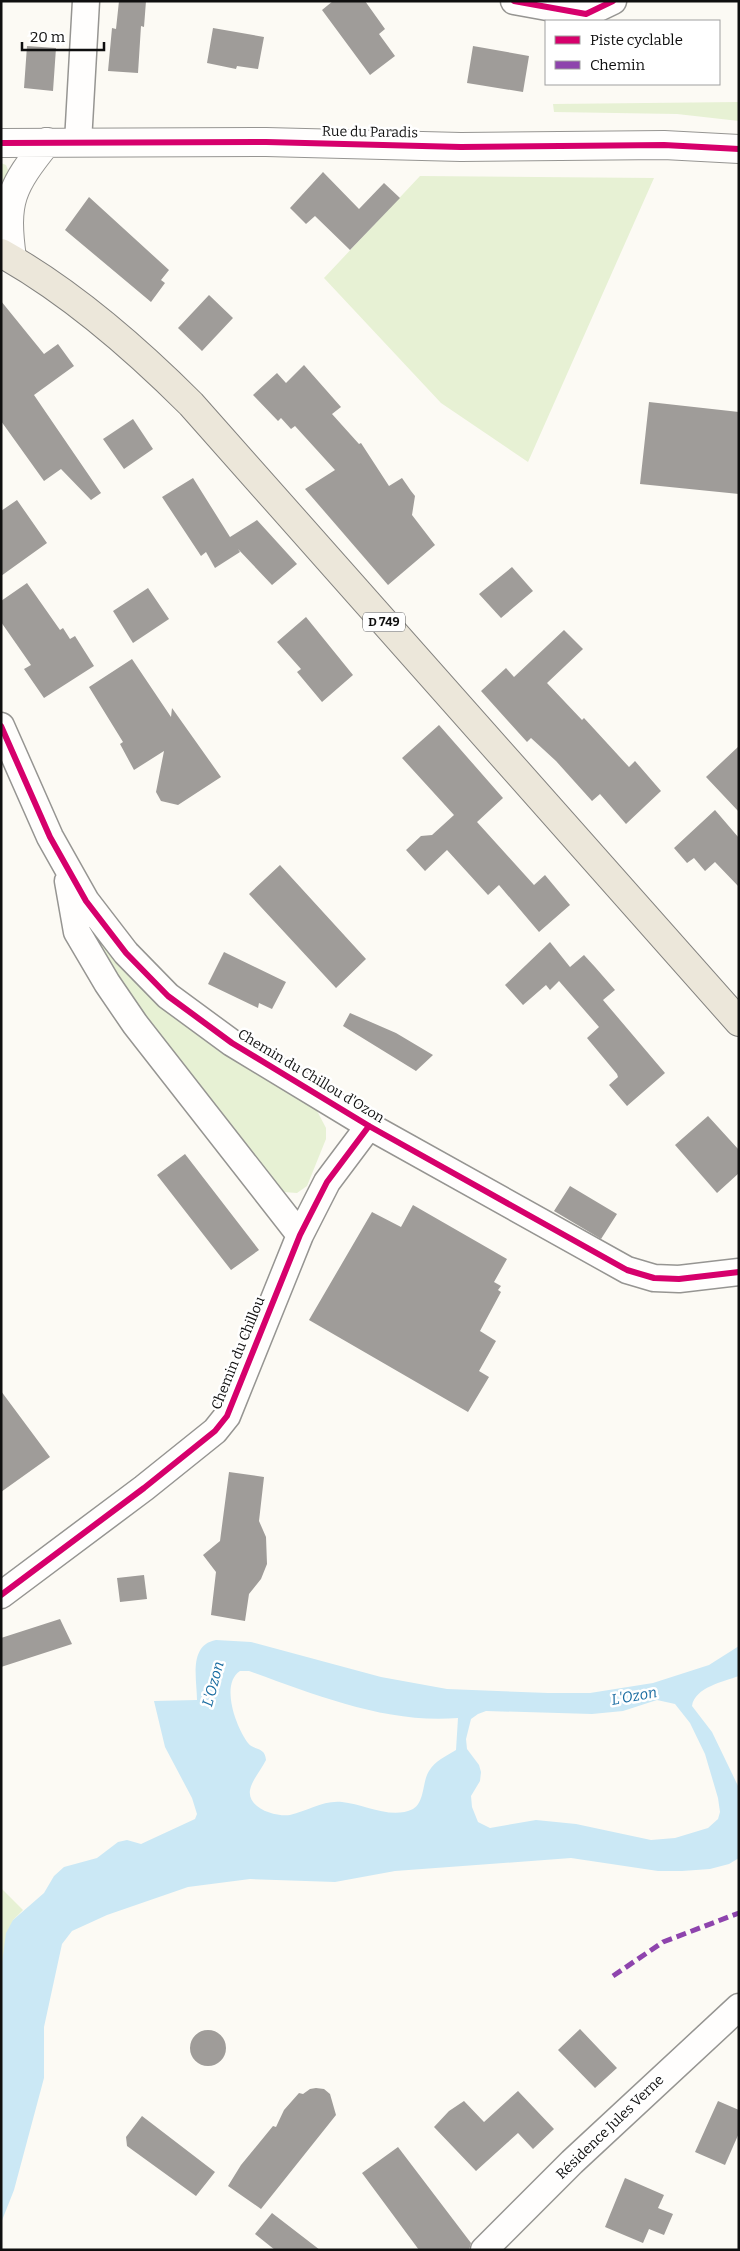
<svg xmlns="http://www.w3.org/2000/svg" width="740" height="2251" font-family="Bitter,serif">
	<rect width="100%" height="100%" fill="#fcfaf4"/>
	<path fill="#e7f1d4" d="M739,102V121L677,114L554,112L553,104Z
		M1,163L6,165L9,172L1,196Z
		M420,176L654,178L528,462L441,403L324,278Z
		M86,920L119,964L160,1007L220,1052L315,1107L326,1128V1139L307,1186L297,1193L283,1192L272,1184L108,967Z
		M1,1888L23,1910L13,1920L1,1970Z"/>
	<path fill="#cbe8f5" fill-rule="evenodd" d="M216,1640L251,1642L381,1677L447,1689L548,1693H590L653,1683L709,1665L739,1646V1676C723,1682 695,1687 692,1706L712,1732L739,1788V1858L729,1864L710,1869L682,1871H658L571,1858L395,1871L335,1882L250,1879L188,1887L107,1915L72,1931L62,1944L44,2027V2078L14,2190L1,2223V1970L6,1933L13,1920L44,1893L54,1876L64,1867L97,1858L118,1842L127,1840L141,1844L195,1819L197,1814L192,1798L165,1747L154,1701L197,1700C197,1680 188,1645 216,1640ZM240,1671H249C316,1695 386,1724 458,1718L456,1750C446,1756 435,1761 429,1771C422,1782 425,1802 413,1809C391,1820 364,1804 342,1802C323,1800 308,1811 290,1815C277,1817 247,1809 250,1790C252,1780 261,1770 266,1760C265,1746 254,1751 248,1743C236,1727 220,1684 240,1671ZM657,1700L675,1704L690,1723L705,1754L718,1798L720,1812L718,1819L708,1828L675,1838L651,1840L576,1824L536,1820L490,1828L478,1822L472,1807L471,1796L480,1781L481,1772L479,1765L467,1749L466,1739L471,1719L478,1714L486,1711L592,1714L623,1711Z"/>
	<path fill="#9f9c99" d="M119,1H146L144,27L141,26L138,73L108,71L112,28L116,29Z
		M333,1H365L385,29L379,34L395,56L370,75L322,10Z
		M213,28L264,37L258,69L237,66L236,69L207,63Z
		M27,46L56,48L53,91L24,88Z
		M473,46L529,56L523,92L467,83Z
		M323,172L359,209L384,183L400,198L350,250L315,216L306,224L290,208Z
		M89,197L169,270L161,280L165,283L151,302L65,230Z
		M209,295L233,318L202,351L178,328Z
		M1,301L44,354L58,344L74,366L34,395L101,493L91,500L61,469L44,481L1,421Z
		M304,365L341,407L332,414L359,444L361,443L389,486L402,478L411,491L415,496L412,515L435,545L388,585L305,489L335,470L295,426L291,429L281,418L278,421L253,395L277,373L286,383Z
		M649,402L739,412V494L640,484Z
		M133,419L153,449L124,469L103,439Z
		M193,478L230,537L257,520L297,564L272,585L238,549L240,552L215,568L206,552L201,556L162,497Z
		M17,500L47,543L1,576V511Z
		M512,567L533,591L501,618L479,594Z
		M27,583L60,630L63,628L70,639L75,636L94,666L44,698L24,669L31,665L1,622V601Z
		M148,588L169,619L133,643L113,611Z
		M306,617L353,675L322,702L297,672L301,669L277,642Z
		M564,630L583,649L547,683L582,720L584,718L629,767L635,761L661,791L626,824L600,794L592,801L556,761L531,738L527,742L481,691L506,668L514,677Z
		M132,659L171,717L172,708L221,777L178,805L161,801L156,792L164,751L134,770L120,744L123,742L89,687Z
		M439,725L503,798L477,822L534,885L545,875L570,905L539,932L499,885L488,895L447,850L425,871L406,850L421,836L432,835L454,815L402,758Z
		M739,746V812L706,777Z
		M715,810L739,838V887L715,862L705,871L694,858L687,863L674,848Z
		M280,865L366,959L336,988L249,894Z
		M550,942L570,967L584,955L595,967L615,990L603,1000L665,1073L627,1106L609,1085L618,1077L617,1074L587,1038L599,1027L559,981L550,990L546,985L523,1005L505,985Z
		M224,952L286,982L272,1009L259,1003L258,1008L208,984Z
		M350,1013L396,1033L433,1055L416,1071L343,1026Z
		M708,1116L739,1150V1173L717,1193L675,1145Z
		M185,1154L259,1250L231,1270L157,1175Z
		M570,1186L617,1214L601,1239L554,1211Z
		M413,1205L507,1259L494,1282L501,1286L498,1290L501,1292L480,1331L496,1341L479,1371L489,1377L468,1412L309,1320L372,1212L401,1227Z
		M1,1391L50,1457L1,1492Z
		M229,1472L264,1477L259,1521L266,1537L267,1564L261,1579L249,1594L245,1621L211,1615L216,1572L203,1555L220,1541Z
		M144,1575L147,1599L120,1602L117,1578Z
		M60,1619L72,1644L1,1667V1638Z
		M580,2029L617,2068L595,2088L558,2050Z
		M190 2048a18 18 0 1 1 36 0a18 18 0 1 1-36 0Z
		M316,2088L324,2089L330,2094L336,2115L261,2209L228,2186L241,2165L273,2126L276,2127L284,2110L299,2093L303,2094L310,2089Z
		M518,2091L554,2129L533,2149L518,2133L476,2171L434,2127L449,2111L464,2101L484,2122Z
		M718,2101L739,2110V2133L725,2165L695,2152Z
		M142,2116L215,2172L196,2196L127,2146L126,2137Z
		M398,2147L471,2243L469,2250H419L362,2173Z
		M625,2178L664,2195L658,2208L673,2214L664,2235L649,2229L643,2243L605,2227Z
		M272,2213L320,2250H275L255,2234Z"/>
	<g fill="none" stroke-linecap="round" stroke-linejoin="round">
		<defs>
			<path id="minor" d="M514,1L586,14L613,1
				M78,142L86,1
				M1,726L50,837L86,901L126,953L168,996L232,1043L369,1126L627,1270L654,1278L679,1279L739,1272
				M68,881L77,932L107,983L135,1024L300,1235
				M1,1595L144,1488L215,1431L227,1416L300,1235L327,1182L369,1126
				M484,2250L572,2162L739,2007"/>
			<path id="tertiary" d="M1,143L266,142L461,147L664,145L739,149
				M12,258C4,201 11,187 47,142"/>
			<path id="primary" d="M1,253C71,292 134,347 191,404L739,1022"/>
		</defs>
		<use href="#minor" stroke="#969592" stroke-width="29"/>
		<use href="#tertiary" stroke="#969592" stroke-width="30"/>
		<use href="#primary" stroke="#83827f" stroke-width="30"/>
		<use href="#minor" stroke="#fffefd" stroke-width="26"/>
		<use href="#tertiary" stroke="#fffefd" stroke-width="28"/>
		<use href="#primary" stroke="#ece7da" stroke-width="28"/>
		<path stroke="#8e44ad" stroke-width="5" stroke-dasharray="10 5" stroke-linecap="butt" d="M613,1976L663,1942L739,1913"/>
		<defs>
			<path id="cycleway" d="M514,1L586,14L613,1
				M1,143L266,142L461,147L664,145L739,149
				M1,726L50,837L86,901L126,953L168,996L232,1043L369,1126L627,1270L654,1278L679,1279L739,1272
				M1,1595L144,1488L215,1431L227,1416L300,1235L327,1182L369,1126"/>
		</defs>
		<use href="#cycleway" stroke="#fff" stroke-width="9"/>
		<use href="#cycleway" stroke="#d6006c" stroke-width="6"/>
	</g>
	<g text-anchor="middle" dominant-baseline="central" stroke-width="5" stroke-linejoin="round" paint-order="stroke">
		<rect fill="#fff" stroke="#575757" stroke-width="1" x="363" y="612.5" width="42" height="19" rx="4"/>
		<g font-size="12" font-weight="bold" fill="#0f0f0f">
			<text x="384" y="622">D 749</text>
		</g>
		<g font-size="14" fill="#0f0f0f" stroke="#fff">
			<text transform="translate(370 132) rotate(1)">Rue du Paradis</text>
			<text transform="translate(311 1076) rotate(31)">Chemin du Chillou d'Ozon</text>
			<text transform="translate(238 1353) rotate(-68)">Chemin du Chillou</text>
			<text transform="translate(610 2127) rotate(-44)">Résidence Jules Verne</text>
		</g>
		<g font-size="15" font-style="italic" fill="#186ba0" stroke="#fff">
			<text transform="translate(213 1684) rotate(-75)">L'Ozon</text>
			<text transform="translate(634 1696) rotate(-10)">L'Ozon</text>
		</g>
	</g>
	<rect width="740" height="2251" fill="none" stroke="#0f0f0f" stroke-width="5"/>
	<rect x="545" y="20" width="175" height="65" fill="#ffffff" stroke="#9f9f9f"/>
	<rect x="555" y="36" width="25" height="8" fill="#d6006c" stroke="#9f9f9f"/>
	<text x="590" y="45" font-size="15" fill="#0f0f0f">Piste cyclable</text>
	<rect x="555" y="61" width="25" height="8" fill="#8e44ad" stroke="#9f9f9f"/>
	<text x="590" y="70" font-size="15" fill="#0f0f0f">Chemin</text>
	<path d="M22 42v8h82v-8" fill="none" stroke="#0f0f0f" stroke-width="2.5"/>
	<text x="30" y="42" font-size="15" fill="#0f0f0f" stroke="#ffffff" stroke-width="4" paint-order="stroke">20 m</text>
</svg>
